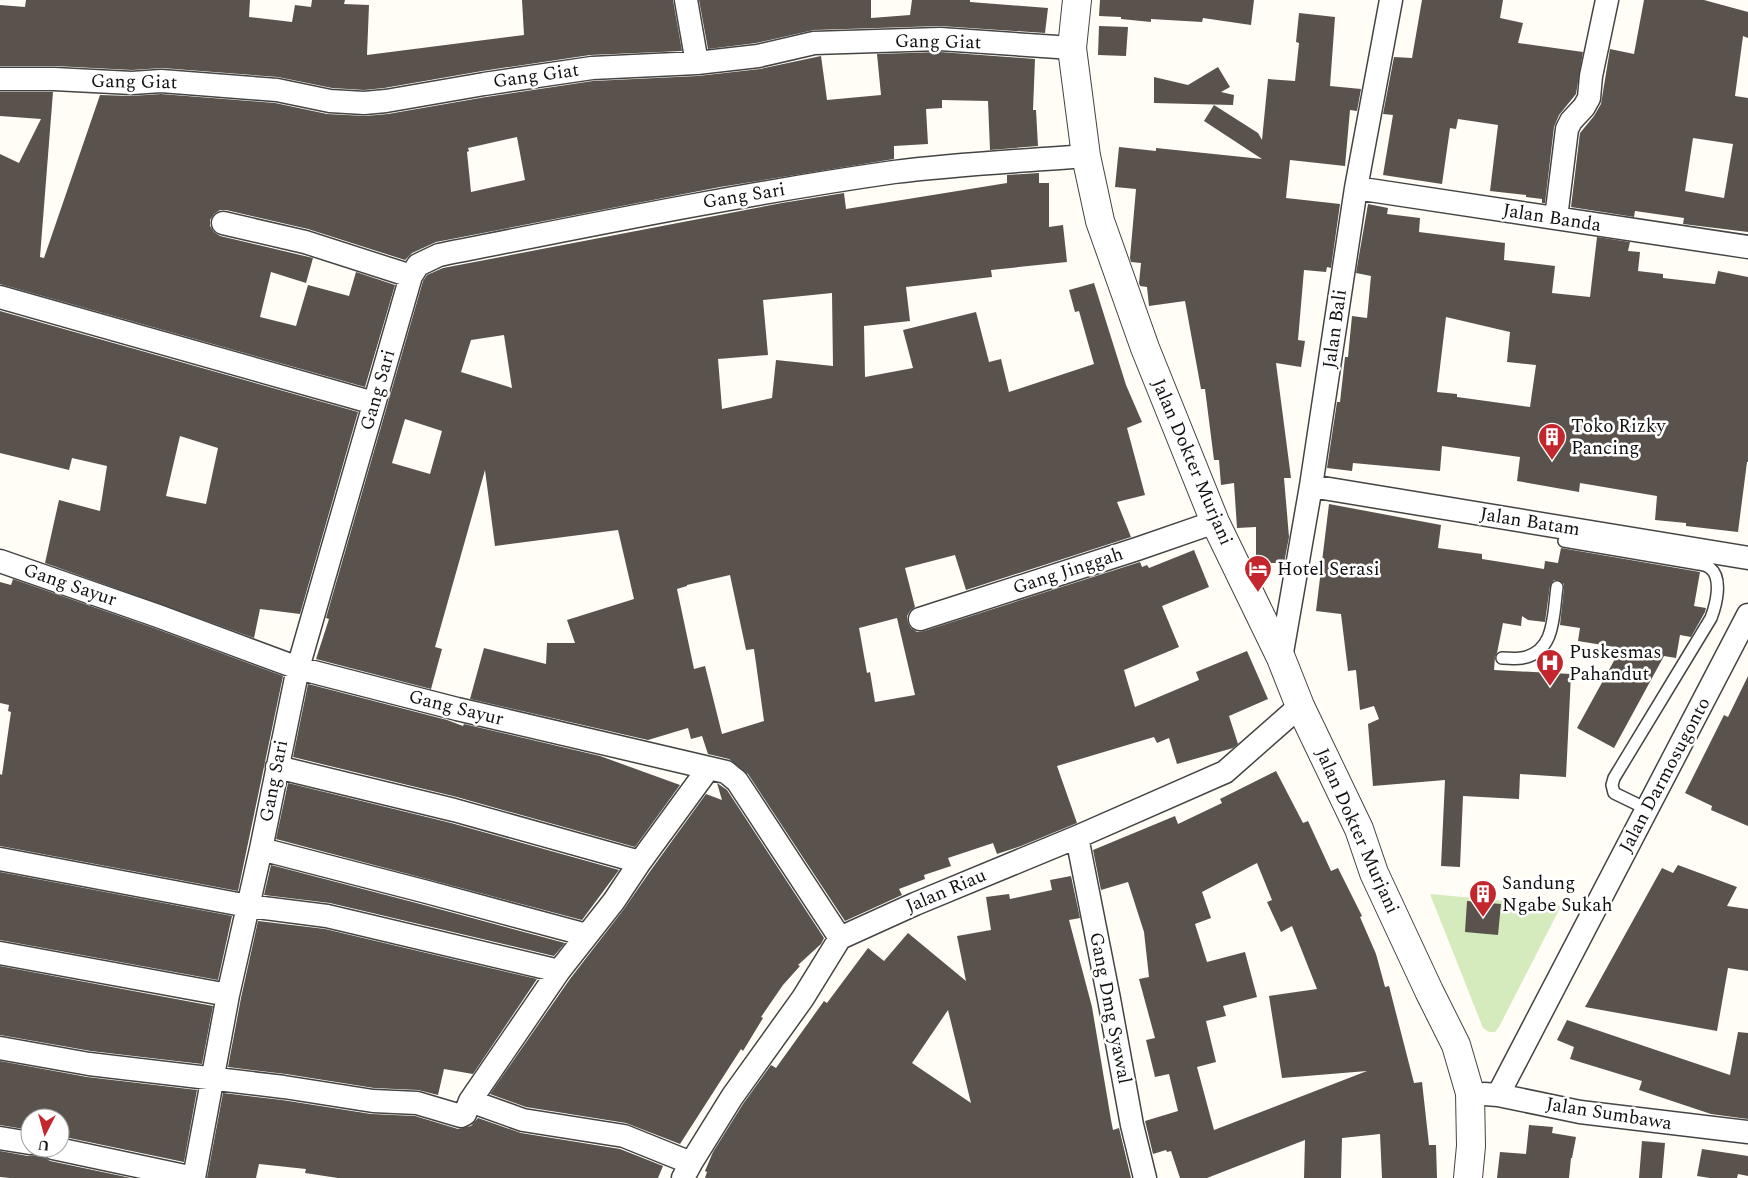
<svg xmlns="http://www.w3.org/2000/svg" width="1748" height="1178" font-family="Spectral,serif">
	<rect width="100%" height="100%" fill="#fffdf5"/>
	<path fill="#d5ebbd" d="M1430,894L1561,906L1499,1027L1495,1032H1489L1483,1028Z"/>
	<path fill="#5a524d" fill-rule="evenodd" d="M26,0H250L249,17L292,22L295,5L311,7L312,0H345L344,4L369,5L367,55L524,35L522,0H673L682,51L590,55L482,71L384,88L364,90L332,88L278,77L162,68L132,70L55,66H0V5L25,7Z
		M699,0H871V18L910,15L912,0H970V2L1048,8L1045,33L940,26L814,30L756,43L708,49Z
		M1100,0H1254L1251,25L1203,18L1202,22L1151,19V22L1121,19V17L1099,16Z
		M1422,0H1503L1500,18L1523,23L1518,43L1583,52L1576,94L1559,115L1554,127L1545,203H1542V199L1526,197V195L1490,191L1498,125L1458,119L1456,129L1450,128L1442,184L1383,175L1393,115L1383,114L1394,57L1412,58Z
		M1644,0H1704L1748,12V38L1743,36L1735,96L1748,98V232L1683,224L1684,218L1635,211L1634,217L1571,207L1580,133L1594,116L1601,104L1610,49L1634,54ZM1693,138L1733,144L1724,198L1685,191Z
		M1299,13L1335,17L1330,86L1361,89L1357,111L1350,110L1345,166L1290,160L1286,198L1340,204L1331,268L1327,267L1326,272L1304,270L1298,340L1305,341L1301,367L1276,363L1291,478H1284L1289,537L1284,563H1256V527L1237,528L1234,483L1221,485L1219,460H1214L1205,389H1201L1185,301L1149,306L1147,287L1140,286L1139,283L1141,263L1131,262L1130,258L1136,189L1115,187L1119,147L1156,151V148L1262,159L1204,121L1214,105L1258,133L1262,140L1268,79L1295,81L1299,43L1296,42Z
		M1099,26L1128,27L1126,56L1098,55Z
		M940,52L1035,59L1033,110H1036L1038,146L990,150L988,101L942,100V108L926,109L928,144L894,146V159L720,187L436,242L412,253L405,260L308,229L226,210H220L214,214L210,220V226L214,232L220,236L313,258L306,283L271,272L260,317L296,326L308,285L349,296L356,272L395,285L365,387L0,284V154L19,163L41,119L0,116V92H53L40,257L44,258L100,95L131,96L161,94L275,103L327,114L365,116L388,114L486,97L593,81L698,76L760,69L821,56L827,100L881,95L877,54ZM517,137L525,180L471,192L467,152L469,151L468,148Z
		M1218,67L1230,87L1221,92L1234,95L1233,105L1154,103V77L1188,85Z
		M1039,173V183H1049V227L1063,225L1067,262L991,270L992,277L906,287L910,321L864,326L865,377L913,368L903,330L976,312L989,362L1001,359L1009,392L1094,364L1079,311L1075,312L1069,290L1094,283L1126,385L1142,422L1127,428L1145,495L1117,502L1131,537L966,590L955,555L905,568L915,607L910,611L907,616L908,623L911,628L917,632L924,631L1140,562L1142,567L1147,565L1149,568L1194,550L1209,587L1162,606L1179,647L1124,670L1135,707L1199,680L1196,672L1247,651L1268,699L1229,716L1238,744L1233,748L1177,764L1169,738L1157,743L1154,737L1057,766L1077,823L1021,846L997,854L993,843L948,858L951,866L924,875L925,879L899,889L902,895L845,921L748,774L729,759L708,754L702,736L691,739L688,728L648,740L470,699L484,648L546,664L547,643H575L567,620L634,599L618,530L495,546L485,470L435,647L442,649L431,689L316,659L329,619L326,618L423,281L427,275L443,268L782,203L844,193L846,209L1007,183V175ZM832,293L833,366L776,360L772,398L722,409L718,359L768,355L763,300ZM504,335L512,388L461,372L471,340ZM405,419L442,431L430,474L392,463ZM730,575L746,650L754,649L764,721L722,734L705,666L694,669L677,589L687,586V585ZM897,618L915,695L875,702L870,672L867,673L859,628Z
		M1368,204L1388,208L1387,214L1420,218L1419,232L1505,243L1504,260L1555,266L1552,293L1590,297L1597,237L1630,242L1628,251L1640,252L1638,271L1663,274V278L1715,284L1718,271L1748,277V462H1747L1738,532L1686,526V523L1655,520L1657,496L1580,483L1579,492L1517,481L1520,457L1442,446L1440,471L1353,463L1352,471L1327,468L1337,402H1340L1345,357H1348L1352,316L1367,318L1371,276L1356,273ZM1446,317L1510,332L1507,362L1536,365L1530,407L1457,397V394L1437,392Z
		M0,311L358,412L300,614L260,609L254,638L45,563L59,500L100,511L107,466L72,458L69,470L0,453ZM180,436L218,448L206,504L166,496Z
		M1329,504L1441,525L1438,548L1482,554V559L1544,569L1545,561L1558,563L1561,548L1700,572L1694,606L1706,608L1705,612L1691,637L1680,635L1676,658L1664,656L1614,748L1577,728L1621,648L1578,641L1580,628L1560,625L1564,587V584L1558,580H1554L1550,586L1545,622L1528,620L1522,616L1521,626L1503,623L1497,653L1495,657L1494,670L1571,674L1566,777L1520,774L1519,799L1463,796L1460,867L1441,866L1445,780L1373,786L1368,724L1379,719L1374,706L1360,710L1356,670L1348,671L1341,614L1316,611Z
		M13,579L154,628L283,676L238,891L0,846V774L2,775L11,712L8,711L9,705L0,703V582L11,585Z
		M1748,676V826L1711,810L1712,806L1685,793L1724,715L1728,717Z
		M308,684L447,720L463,726L464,724L600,756L680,785L635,847L457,797L293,757Z
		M1276,771L1303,823L1308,821L1331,871L1338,868L1362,916L1360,917L1376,954L1385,987L1389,986L1414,1083L1422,1082L1429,1145H1436L1437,1178H1382L1380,1134L1342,1138L1341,1178H1304L1305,1140L1207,1178H1180L1171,1151L1167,1152L1166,1150L1153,1154L1145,1121L1178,1111L1169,1074L1155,1077L1146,1040L1155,1038L1139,979L1149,977L1144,932L1128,882L1101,890L1093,850L1175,816L1178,824L1222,803L1220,799ZM1257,863L1272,900L1267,902L1281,932L1292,926L1317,989L1269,996L1282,1078L1367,1071L1214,1130L1197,1067L1216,1062L1206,1021L1226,1016L1223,1006L1257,997L1245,952L1207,962L1195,924L1211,918L1202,892Z
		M288,783L451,823L619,870L582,920L276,839Z
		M717,783L727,790L824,938L821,944L798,965L800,966L783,985L761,1017L763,1018L743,1051L741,1049L680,1144L626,1123L526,1107L490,1094L570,979L624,909L651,870L706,794L722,800Z
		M271,865L424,905L565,943L554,956L330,903L264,895Z
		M1678,865L1737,887L1727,906L1748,909V971L1728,968L1717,1031L1585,1007L1662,868L1673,873Z
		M0,872L232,916L218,980L0,940Z
		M1071,876L1080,918L1069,920L1092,1007L1111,1120L1113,1130L1119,1128L1131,1178H705L707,1172L705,1171L713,1152L743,1104L771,1065L776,1068L824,1001L827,1003L868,948L884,961L908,933L966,981L957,936L991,930L986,897L1009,894L1010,899L1052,890L1050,880ZM948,1010L971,1103L912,1063Z
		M1467,901L1501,904L1498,935L1465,932Z
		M258,921L325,929L537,979L473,1074L444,1069L438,1095L418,1090L374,1088L286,1074L228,1067L241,998Z
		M0,966L213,1006L202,1064L91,1051L0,1035Z
		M1567,1020L1730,1075L1738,1032L1748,1033V1119L1711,1114L1639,1090L1642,1081L1570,1059L1574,1047L1557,1040Z
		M0,1061L87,1077L197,1090L184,1162L60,1136V1118H30V1130L0,1125Z
		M223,1093L282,1100L371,1114L415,1116L458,1129L471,1126L478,1118L521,1133L620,1149L663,1166L658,1178H338L305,1173L306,1169L259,1164L256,1178H207Z
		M1529,1125L1553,1127L1552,1133L1576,1137L1572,1158H1571L1569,1178H1497L1500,1152L1526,1154Z
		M1642,1141L1665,1143L1662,1178H1639Z
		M1702,1149L1748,1156V1176L1738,1174L1737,1178H1710L1697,1176Z
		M0,1151L28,1156L35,1155L40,1151L44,1157L50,1161L131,1178H10L0,1177Z"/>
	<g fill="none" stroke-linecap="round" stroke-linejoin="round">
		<defs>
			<path id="service" d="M1564,541L1699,564C1703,565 1707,565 1710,568C1723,578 1716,605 1711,618L1614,778L1612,785L1614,793L1647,809
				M1502,658C1509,658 1516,659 1522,658C1556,652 1553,614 1557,587"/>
			<path id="minor" d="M686,0L697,63
				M0,79H54L132,83L161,81L277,90L330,101L364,103L386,101L484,84L592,68L697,63L758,56L814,43L940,39L1072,48
				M1356,188L1748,247
				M1556,218L1567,129L1571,121L1584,107L1589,98L1591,76L1607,0
				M223,223L305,242L411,276
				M0,297L374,403
				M1311,486L1748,558
				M0,561L158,616L298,668L457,709L726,772L737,781L840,938
				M920,619L1137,549L1215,522
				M1281,658L1311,486L1356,188L1391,0
				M277,767L454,810L640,862
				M1077,837L1109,999L1132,1125L1145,1178
				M261,849L427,892L587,935
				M0,859L248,906L327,916L559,971
				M0,953L228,995
				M0,1048L89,1064L284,1087L373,1101L417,1103L461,1116L465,1114L470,1101
				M1484,1094L1498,1095L1580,1112L1748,1132
				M1498,1095L1748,615
				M0,1138L30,1143
				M53,1148L194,1178
				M691,1163L624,1136L523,1120L470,1101L559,971L614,901L640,862L708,769
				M194,1178L228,995L261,849L298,668L411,276L418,265L439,255C590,225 741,194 894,172C957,164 1022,161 1086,156
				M683,1178L691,1163L732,1097L803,998L840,938L915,904L1077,837L1225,772L1300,706"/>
			<path id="tertiary" d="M1077,0L1072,48L1086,156L1100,221L1145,348L1215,522L1281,658L1300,706L1359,829L1374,873L1429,991L1456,1045L1470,1093L1471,1146L1468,1178"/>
		</defs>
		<use href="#service" stroke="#444" stroke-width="14"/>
		<use href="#minor" stroke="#444" stroke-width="25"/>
		<use href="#tertiary" stroke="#444" stroke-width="30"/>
		<use href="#service" stroke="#fff" stroke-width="11"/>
		<use href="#minor" stroke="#fff" stroke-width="22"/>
		<use href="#tertiary" stroke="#fff" stroke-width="28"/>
	</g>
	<defs>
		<symbol id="building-pin" viewBox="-11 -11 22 30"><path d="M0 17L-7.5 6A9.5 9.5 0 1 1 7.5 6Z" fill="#c4262e" stroke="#fff"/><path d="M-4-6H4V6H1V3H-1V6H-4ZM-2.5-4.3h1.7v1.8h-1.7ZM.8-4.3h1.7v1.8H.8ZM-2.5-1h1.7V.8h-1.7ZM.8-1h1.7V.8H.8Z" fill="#fff"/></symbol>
		<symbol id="hotel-pin" viewBox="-11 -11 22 30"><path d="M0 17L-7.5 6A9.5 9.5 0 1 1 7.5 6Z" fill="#c4262e" stroke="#fff"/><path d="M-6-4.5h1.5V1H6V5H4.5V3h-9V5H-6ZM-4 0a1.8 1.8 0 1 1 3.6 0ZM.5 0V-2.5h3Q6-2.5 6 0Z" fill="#fff"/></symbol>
		<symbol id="hospital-pin" viewBox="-11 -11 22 30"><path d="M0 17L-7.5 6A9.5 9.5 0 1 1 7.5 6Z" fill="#c4262e" stroke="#fff"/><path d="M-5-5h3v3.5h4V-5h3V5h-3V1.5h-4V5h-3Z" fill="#fff"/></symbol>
	</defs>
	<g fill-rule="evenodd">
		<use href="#building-pin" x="1536" y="421" width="32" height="43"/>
		<use href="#hotel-pin" x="1242" y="553" width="32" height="43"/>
		<use href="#hospital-pin" x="1534" y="647" width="32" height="43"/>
		<use href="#building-pin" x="1467" y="878" width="32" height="43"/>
	</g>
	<g text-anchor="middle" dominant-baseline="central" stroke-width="5" stroke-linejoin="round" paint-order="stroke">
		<g font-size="19" fill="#111" stroke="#fff">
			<text transform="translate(938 42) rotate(1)">Gang Giat</text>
			<text transform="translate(536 76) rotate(-8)">Gang Giat</text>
			<text transform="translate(134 82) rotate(1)">Gang Giat</text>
			<text transform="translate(744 196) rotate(-9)">Gang Sari</text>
			<text transform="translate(1552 218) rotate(9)">Jalan Banda</text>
			<text transform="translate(1335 329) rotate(-82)">Jalan Bali</text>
			<text transform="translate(378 390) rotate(-74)">Gang Sari</text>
			<text transform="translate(1192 462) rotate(67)">Jalan Dokter Murjani</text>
			<text transform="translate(1530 522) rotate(9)">Jalan Batam</text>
			<text transform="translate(1068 571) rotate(-18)">Gang Jinggah</text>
			<text transform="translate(70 585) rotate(19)">Gang Sayur</text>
			<text transform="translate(456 708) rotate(14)">Gang Sayur</text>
			<text transform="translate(1665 775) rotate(-62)">Jalan Darmosugonto</text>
			<text transform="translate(274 781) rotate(-79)">Gang Sari</text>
			<text transform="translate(1357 831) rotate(66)">Jalan Dokter Murjani</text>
			<text transform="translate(946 891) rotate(-23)">Jalan Riau</text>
			<text transform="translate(1110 1008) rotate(79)">Gang Dmg Syawal</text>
			<text transform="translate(1609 1114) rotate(9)">Jalan Sumbawa</text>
		</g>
		<g font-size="19" fill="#111" stroke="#fff" text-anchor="start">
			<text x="1571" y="426">Toko Rizky<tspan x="1571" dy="22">Pancing</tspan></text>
			<text x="1277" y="569">Hotel Serasi</text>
			<text x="1569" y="652">Puskesmas<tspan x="1569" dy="22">Pahandut</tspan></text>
			<text x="1502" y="883">Sandung<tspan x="1502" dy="22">Ngabe Sukah</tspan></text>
		</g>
	</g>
	<g transform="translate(45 1133) rotate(186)"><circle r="24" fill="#ffffff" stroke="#a0a0a0"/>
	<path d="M0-4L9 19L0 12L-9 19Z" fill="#c4262e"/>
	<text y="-8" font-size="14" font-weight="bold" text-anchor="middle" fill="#111111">U</text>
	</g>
</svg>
